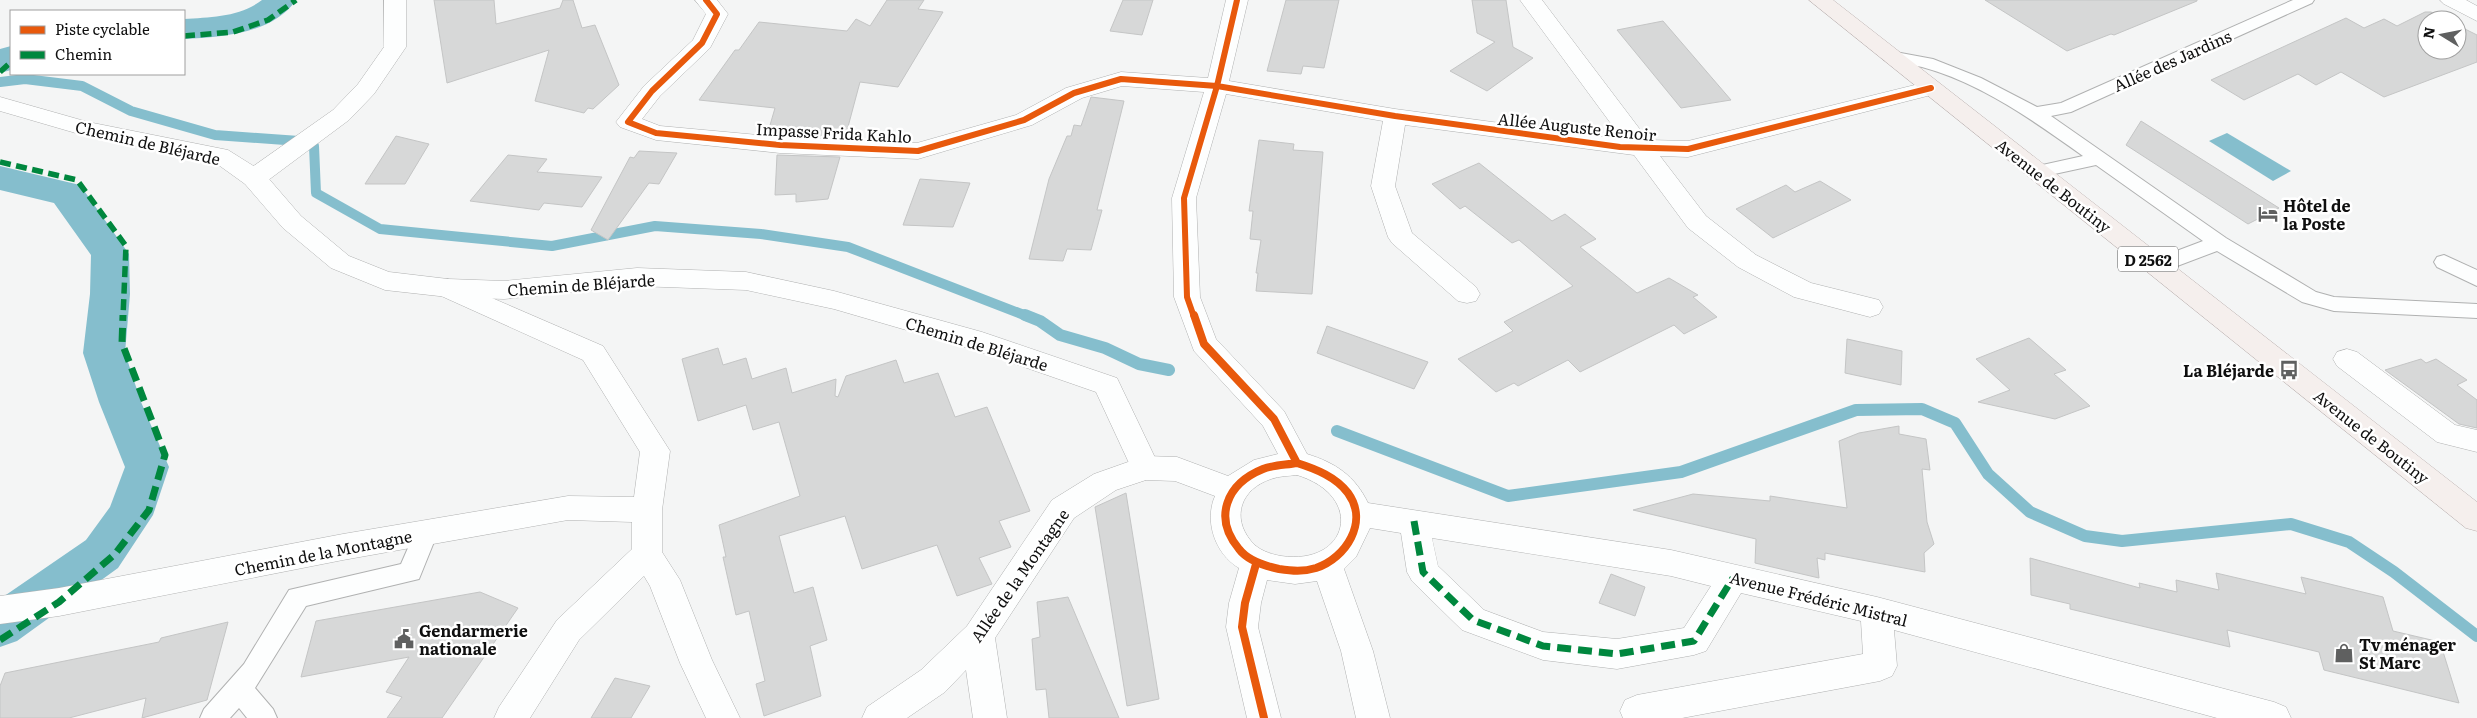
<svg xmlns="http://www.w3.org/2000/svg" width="2477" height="718" font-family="Literata,serif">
	<rect width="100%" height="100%" fill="#f4f5f5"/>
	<path fill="#85becd" d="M2227,133L2291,171L2273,181L2209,141Z"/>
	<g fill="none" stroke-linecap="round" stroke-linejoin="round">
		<path stroke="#85becd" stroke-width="10" d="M0,82L25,79L82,86L131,111L215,135L299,141L314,146L316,193L380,229L552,246L655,226L761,234L848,247L1029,317"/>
		<path stroke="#85becd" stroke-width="12" d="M1025,315L1040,321L1060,335L1105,348L1139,364L1169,370
			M1337,431L1508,496L1681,472L1856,410L1922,409L1955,423L1988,474L2030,512L2085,536L2122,541L2291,524L2349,542L2394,572L2477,636"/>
		<path fill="#85becd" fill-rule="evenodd" d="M262,0H296C273,34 221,37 184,39V19C211,17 240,17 262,0Z
			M11,46V70L0,73V49Z
			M0,166L80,185L129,254L130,294L125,353L141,402L169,467L153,515L118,568L17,641L0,647V599L86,540L110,507L125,467L99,402L83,353L90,294L91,255L54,203L0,190Z"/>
	</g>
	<path fill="#d7d8d8" stroke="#c4c5c5" d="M434,0H494L496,24L560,8L563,0H573L582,28L595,25L619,85L593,109L588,108L584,113L535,101L549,50L447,83Z
		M887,0H924L918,9L943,12L898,87L860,82L845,138L781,135L782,132H768L775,108L699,100L735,50H739L759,22L847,31L856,19L870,26Z
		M1123,0H1153L1142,35L1110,31Z
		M1286,0H1339L1324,68L1303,66L1301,74L1267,71Z
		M1472,0H1506L1513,47L1533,58L1487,91L1450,71L1495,42L1477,33Z
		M1985,0H2197V1L2114,35L2111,34L2067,51Z
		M2425,12H2431L2447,20H2427V50H2457V25L2477,35V62L2384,97L2341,72L2316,85L2298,74L2244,100L2211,80L2346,18L2364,28L2384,19L2397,26Z
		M1663,21L1731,100L1681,108L1617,30Z
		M1091,97L1124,101L1097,210H1102L1091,250L1067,249L1063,261L1029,259L1049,179L1067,136H1071L1074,125L1081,126Z
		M2141,121L2279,208L2248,224L2126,145Z
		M396,136L429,144L405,184H365Z
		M1259,140L1294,144L1293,150L1323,152L1312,294L1256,291L1258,273H1256L1261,240L1250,239L1253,211H1249Z
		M639,151L677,153L659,184L649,183L608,240L591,230L630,157L634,158Z
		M508,155L547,159L537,172L602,177L582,207L544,203L539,210L470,201Z
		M777,155L840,157L828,199L796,202V194L775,195Z
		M1479,163L1552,221L1565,214L1596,239L1580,247L1637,293L1669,278L1698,295L1693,297L1717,317L1684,334L1674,325L1580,372L1568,360L1518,386L1514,383L1496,392L1458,359L1513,331L1504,322L1573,286L1519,240L1512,243L1465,206L1460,209L1432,184Z
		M920,179L970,183L953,227L903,225Z
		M1820,181L1851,200L1773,238L1736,209L1786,185L1795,192Z
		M1327,326L1428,362L1414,389L1317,353Z
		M2029,338L2066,370L2054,374L2090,406L2055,419L1978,402L2010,390L1976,359Z
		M1847,339L1902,351L1901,385L1845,373Z
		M718,348L723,365L746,358L752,379L786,368L792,393L836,379L835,396L838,397L846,376L896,360L904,383L938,373L955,417L987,407L1030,511L999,521L1011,547L979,558L992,584L957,596L937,545L862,569L845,516L779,536L794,593L813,587L827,640L810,646L821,696L764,716L756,684L765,681L749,611L736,615L723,557H726L719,525L800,496L779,422L753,430L746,405L698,421L682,359Z
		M2421,359L2426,363L2436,359L2467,380L2457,385L2477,400V428L2459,424L2385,370Z
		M1899,426V434L1926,439L1930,470L1922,469L1927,522L1934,544L1924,553L1925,572L1825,553V560L1817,558L1819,578L1755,563L1756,539L1633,510L1693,494L1770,501V496L1847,508L1839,441L1859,433Z
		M1126,493L1159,699L1127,706L1095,507Z
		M2030,558L2140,588L2139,583L2177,592L2176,580L2219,590L2216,573L2306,594L2301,577L2383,597L2393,631L2440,642L2459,703L2324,670L2319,652L2227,630L2230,647L2070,609V604L2031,595Z
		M1611,574L1645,587L1635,616L1599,603Z
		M480,592L518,608L442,718H387L402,697L386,692L409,657L301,677L316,621Z
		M1068,597L1119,718H1049L1046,689L1036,690L1032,639L1040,637L1037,602Z
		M228,622L207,700L142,718L146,698L69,718H0V686L5,673L159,642L161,638Z
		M615,678L650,686L631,718H591Z"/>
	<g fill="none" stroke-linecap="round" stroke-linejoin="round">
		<defs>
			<path id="lane" d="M2293,0H2314L2312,3L2071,112L2051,116L2226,238L2316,292L2334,297L2477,304V318L2334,311L2302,302L2217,251L2164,271L2157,273L2150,271L2147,266L2150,261L2203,241L2096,165L2036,178L2029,176L2027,172L2029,168L2083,156C2034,121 1981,83 1922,67C1909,64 1896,63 1884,60L1881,56L1884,52L1890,51L1933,59L1981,78L2037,107L2061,103Z
				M2444,255L2477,270V286L2437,267L2434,262L2437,257Z
				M426,522L434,525L438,532L419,579L306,606L255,688L273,709L277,718H247L239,708L230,718H200L204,709L244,664L289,590L401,564L418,525Z"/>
			<path id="street" d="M384,0H406V47L374,94L349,120L263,184L254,186L245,184L242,178L245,172L333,110L358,84L384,47Z
				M695,0H717L728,14L710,48L660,96L642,119L660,126L780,137L917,143L1016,115L1066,88L1121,72L1208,78L1226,0H1248L1229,81L1395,109L1620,139L1623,140L1520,0H1542L1648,140L1688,141L1931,81L1939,83L1942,88L1939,93L1688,157L1660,156L1706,216L1756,255L1811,283L1879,300L1883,307L1879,314L1870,317L1794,297L1738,267L1688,228L1634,155L1405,125L1395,186L1412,233L1476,287L1480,294L1476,301L1467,303L1458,301L1392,243L1388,237L1371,186L1383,121L1226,94L1196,198L1200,297L1216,339L1284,411L1307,454C1336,463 1355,476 1368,503L1671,550L1877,597L2274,702L2286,707L2291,718H2217L1894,630L1897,666L1892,676L1880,681L1682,718H1623L1620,711L1625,700L1637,695L1863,654L1861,621L1741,593L1706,651L1694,655L1617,669L1543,660L1462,630L1412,581L1407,572L1401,533L1370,528L1356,557L1344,569L1373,651L1390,718H1356L1341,651L1317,581L1295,584L1267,580L1261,603L1258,627L1281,718H1247L1226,627L1229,603L1239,568C1215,554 1204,521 1215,496L1175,481L1146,480L1116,490L1074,518L995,638L1007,718H973L966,670L945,692L907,718H862L867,707L921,670L967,626L1052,500L1094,474L1145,456L1177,457L1228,476L1254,460L1278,454L1263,426L1194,351L1174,297L1172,198L1204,92L1122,86L1082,98L1032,125L918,159L780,153L656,140L620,127L616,122L644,86L693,40L706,14ZM1297,475C1366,496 1349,566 1281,556C1270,554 1258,550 1251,541C1231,517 1241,489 1271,479C1279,476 1289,476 1297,475ZM1432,538L1671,576L1711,586L1684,628L1617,639L1543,632L1484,610L1438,566Z
				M2440,0H2466L2477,6V21L2444,4Z
				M448,279L603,346L670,451L662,510V552L680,580L712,660L740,718H706L680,663L650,586L644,576L579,640L530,718H494L499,707L557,620L632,549V522L568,520L343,560L59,616L0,624V596L59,588L343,534L568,496L634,497L640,452L583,360L439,295L435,288L439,281Z
				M2347,349L2357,352L2455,425L2477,430V452L2437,442L2337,366L2333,359L2337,352Z"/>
			<path id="secondary" d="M0,97L88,122L228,150L263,172L301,216L349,256L389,272L448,279L504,281L637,268L746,272L834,291L982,332L1117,378L1160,468L1155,476L1145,480L1135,476L1096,392L975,350L834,309L746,290L637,286L504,299L448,297L385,290L331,268L283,228L245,184L213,161L86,136L0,111Z"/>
			<path id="primary" d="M1809,0H1833L2477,502V531L2466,528Z"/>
		</defs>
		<use href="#lane" stroke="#b0b1b1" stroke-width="2"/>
		<use href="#street" stroke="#b0b1b1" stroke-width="1"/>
		<use href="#secondary" stroke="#b0b1b1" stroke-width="1"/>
		<use href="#primary" stroke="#bcb2b1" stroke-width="1"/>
		<use href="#lane" fill="#fdfefe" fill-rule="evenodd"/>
		<use href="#street" fill="#fdfefe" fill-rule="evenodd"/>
		<use href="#secondary" fill="#fdfefe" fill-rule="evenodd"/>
		<use href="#primary" fill="#f5efed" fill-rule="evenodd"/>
		<path stroke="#00873e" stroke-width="5.5" stroke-dasharray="11 5.5" stroke-linecap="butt" d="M184,36L233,32L268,20L296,0
			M0,72L11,62
			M0,162L77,180L126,246L123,317"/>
		<path stroke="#00873e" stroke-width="7" stroke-dasharray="14 7" stroke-linecap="butt" d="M1414,521L1423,572L1473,620L1543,646L1617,654L1694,641L1733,578
			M0,640L59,602L115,554L149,510L165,455L122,343L123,315"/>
		<defs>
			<path id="cycleway-far1" d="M706,0L717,14L702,43L652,91L628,122L656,133L780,145L918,151L1024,120L1074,93L1121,79L1217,86L1395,116L1620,147L1688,149L1931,88
				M1194,317L1187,297L1184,198L1217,86L1237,0"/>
			<path id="cycleway" d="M1194,315L1204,344L1274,419L1297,463
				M1297,463C1316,469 1336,477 1348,493C1369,522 1346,558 1316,568C1303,572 1292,571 1279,569C1265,566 1248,561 1239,549C1213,518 1226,484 1263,469C1273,465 1286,465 1297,463Z
				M1256,564L1245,603L1242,627L1264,718"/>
		</defs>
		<use href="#cycleway-far1" stroke="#fff" stroke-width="9"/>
		<use href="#cycleway" stroke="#fff" stroke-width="11"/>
		<use href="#cycleway-far1" stroke="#e8590c" stroke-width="6"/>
		<use href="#cycleway" stroke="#e8590c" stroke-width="8"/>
	</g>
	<defs>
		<symbol id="hotel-bare" viewBox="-9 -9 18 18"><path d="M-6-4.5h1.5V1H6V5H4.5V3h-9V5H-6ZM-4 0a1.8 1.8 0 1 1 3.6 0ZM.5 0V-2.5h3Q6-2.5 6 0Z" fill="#5f6060" stroke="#fff" stroke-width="2.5" paint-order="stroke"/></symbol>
		<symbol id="bus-bare" viewBox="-9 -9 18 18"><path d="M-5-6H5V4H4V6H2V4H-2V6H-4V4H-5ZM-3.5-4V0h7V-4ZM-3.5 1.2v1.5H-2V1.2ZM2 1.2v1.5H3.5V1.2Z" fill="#5f6060" stroke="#fff" stroke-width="2.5" paint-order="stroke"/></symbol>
		<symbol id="civic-bare" viewBox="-9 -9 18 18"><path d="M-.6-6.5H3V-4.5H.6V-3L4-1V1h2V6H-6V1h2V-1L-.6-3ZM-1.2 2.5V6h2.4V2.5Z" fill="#5f6060" stroke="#fff" stroke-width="2.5" paint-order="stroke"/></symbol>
		<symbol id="shop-bare" viewBox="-9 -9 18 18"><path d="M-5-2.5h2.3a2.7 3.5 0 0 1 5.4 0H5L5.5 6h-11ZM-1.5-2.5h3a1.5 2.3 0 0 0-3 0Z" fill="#5f6060" stroke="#fff" stroke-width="2.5" paint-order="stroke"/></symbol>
	</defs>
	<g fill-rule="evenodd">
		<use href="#hotel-bare" x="2254" y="200" width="28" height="28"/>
		<use href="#bus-bare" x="2275" y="356" width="28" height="28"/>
		<use href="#civic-bare" x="390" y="625" width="28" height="28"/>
		<use href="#shop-bare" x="2330" y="639" width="28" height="28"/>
	</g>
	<g text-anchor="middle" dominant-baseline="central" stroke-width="5" stroke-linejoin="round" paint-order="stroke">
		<rect fill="#fff" stroke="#575757" stroke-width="1" x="2118" y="246.5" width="60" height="25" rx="4"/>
		<g font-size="15" font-weight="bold" fill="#0f0f0f">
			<text x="2148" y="259">D 2562</text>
		</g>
		<g font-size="16" fill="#0f0f0f" stroke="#fff">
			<text transform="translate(2172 60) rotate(-24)">Allée des Jardins</text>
			<text transform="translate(1577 126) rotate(6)">Allée Auguste Renoir</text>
			<text transform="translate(834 132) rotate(3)">Impasse Frida Kahlo</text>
			<text transform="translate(148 142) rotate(13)">Chemin de Bléjarde</text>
			<text transform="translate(2054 185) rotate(38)">Avenue de Boutiny</text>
			<text transform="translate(581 284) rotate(-4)">Chemin de Bléjarde</text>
			<text transform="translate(977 343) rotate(17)">Chemin de Bléjarde</text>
			<text transform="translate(2372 436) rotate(38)">Avenue de Boutiny</text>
			<text transform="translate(323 552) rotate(-11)">Chemin de la Montagne</text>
			<text transform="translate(1019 575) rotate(-55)">Allée de la Montagne</text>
			<text transform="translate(1819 598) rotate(14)">Avenue Frédéric Mistral</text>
		</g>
		<g font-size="16" font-weight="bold" fill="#0f0f0f" stroke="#fff" text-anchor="start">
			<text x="2283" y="205">Hôtel de<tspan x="2283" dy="18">la Poste</tspan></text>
			<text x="2274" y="370" text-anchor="end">La Bléjarde</text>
			<text x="419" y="630">Gendarmerie<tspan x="419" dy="18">nationale</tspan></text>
			<text x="2359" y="644">Tv ménager<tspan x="2359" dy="18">St Marc</tspan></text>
		</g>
	</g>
	<rect x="10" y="10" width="175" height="65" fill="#ffffff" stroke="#9f9f9f"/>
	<rect x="20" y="26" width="25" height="8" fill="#e8590c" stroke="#9f9f9f"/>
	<text x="55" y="35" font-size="15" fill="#0f0f0f">Piste cyclable</text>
	<rect x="20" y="51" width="25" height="8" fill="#00873e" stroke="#9f9f9f"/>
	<text x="55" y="60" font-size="15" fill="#0f0f0f">Chemin</text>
	<g transform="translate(2442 35) rotate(280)"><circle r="24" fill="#ffffff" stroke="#9f9f9f"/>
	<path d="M0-4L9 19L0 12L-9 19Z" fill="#5f6060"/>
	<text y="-8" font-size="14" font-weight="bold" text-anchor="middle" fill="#0f0f0f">N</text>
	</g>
</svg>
